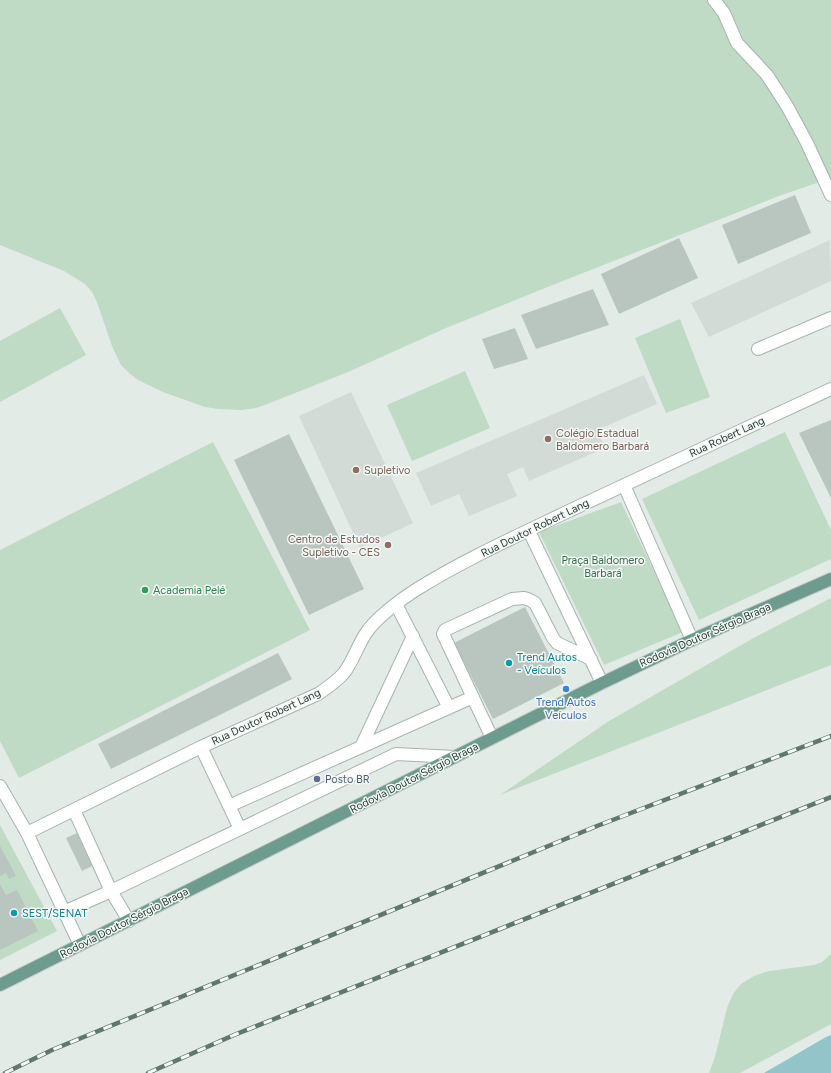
<svg xmlns="http://www.w3.org/2000/svg" width="831" height="1073" font-family="Figtree,sans-serif">
	<rect width="100%" height="100%" fill="#e3ebe7"/>
	<path fill="#d2dbd6" d="M830,240L831,281L709,337L691,303Z
		M644,375L657,404L597,430L605,448L529,481L523,467L507,474L517,496L469,516L459,494L431,506L416,473Z
		M351,392L413,523L360,548L299,416Z"/>
	<path fill="#bfdac5" d="M0,0H831V178L779,196L550,286L446,328L348,372L270,403L256,408L242,410L218,409L205,407L163,392L138,380L129,373L121,365L117,357L112,346L97,302L92,292L85,284L77,279L64,271L0,245Z
		M60,308L86,355L0,402V341Z
		M680,319L710,397L666,413L635,338Z
		M465,371L490,428L412,461L387,405Z
		M785,432L831,530V559L699,620L642,499Z
		M213,442L310,630L19,778L0,741V550Z
		M621,502L683,632L604,665L539,532Z
		M831,598V665L500,795L609,721L757,636Z
		M0,825L57,931L0,960Z
		M831,954V1024L740,1073H709L715,1057L727,1008L733,994L741,984L754,976L769,971L814,965L822,962Z"/>
	<path fill="#92c4ca" d="M831,1035V1073H764L826,1037Z"/>
	<path fill="#b9c6c0" d="M795,195L811,233L738,264L722,225Z
		M679,238L698,278L619,314L601,274Z
		M593,289L609,325L536,349L521,315Z
		M515,328L528,359L494,369L482,339Z
		M831,420V498L799,433Z
		M289,434L364,589L309,615L234,460Z
		M525,607L564,683L493,719L454,643Z
		M278,653L292,679L111,769L98,744Z
		M77,833L92,866L82,871L66,838Z
		M0,846L16,876L9,879L6,873L0,876Z
		M0,884L6,895L17,890L38,931L0,950Z"/>
	<g fill="none" stroke-linecap="round" stroke-linejoin="round">
		<defs>
			<path id="minor" d="M714,0L724,13L737,43L767,75L787,106L807,143L831,195
				M758,349L831,318
				M624,485L692,640
				M529,531L602,683
				M396,604L449,708
				M492,738L445,638L443,634L445,630L512,599L524,598L530,600L535,603L553,638L557,643L591,659
				M201,747L240,829
				M361,747L413,636
				M0,786L27,833L80,945
				M229,806L473,697
				M27,833L201,747L318,694C327,688 337,681 344,673C353,661 358,645 366,633C375,619 400,600 414,591C463,560 519,535 571,510C658,469 744,429 831,389
				M64,912L111,891L74,810
				M129,921L111,891L396,754L455,757"/>
			<path id="major" d="M0,985L602,683L692,640L831,579"/>
		</defs>
		<use href="#minor" stroke="#a6b3ae" stroke-width="14"/>
		<use href="#major" stroke="#c2c8c6" stroke-width="14"/>
		<use href="#minor" stroke="#fff" stroke-width="12"/>
		<use href="#major" stroke="#6d9b8d" stroke-width="12"/>
		<defs>
			<path id="rail" d="M5,1073L52,1050L597,826L831,736
				M148,1073L234,1035L831,797"/>
		</defs>
		<use href="#rail" stroke="#60766f" stroke-width="4.5"/>
		<use href="#rail" stroke="#f4f8f6" stroke-width="3" stroke-dasharray="9" stroke-linecap="butt"/>
	</g>
	<g fill="#8d6e63" stroke="#f4f8f6" stroke-width="1.5">
		<circle cx="548" cy="439" r="4"/>
		<circle cx="356" cy="470" r="4"/>
		<circle cx="388" cy="545" r="4"/>
	</g>
	<circle fill="#2e9e5b" stroke="#f4f8f6" stroke-width="1.5" cx="145" cy="590" r="4"/>
	<g fill="#0f9aa8" stroke="#f4f8f6" stroke-width="1.5">
		<circle cx="509" cy="663" r="4"/>
		<circle cx="14" cy="913" r="4"/>
	</g>
	<circle fill="#3f7fe0" stroke="#f4f8f6" stroke-width="1.5" cx="566" cy="689" r="4"/>
	<circle fill="#5c6f8a" stroke="#f4f8f6" stroke-width="1.5" cx="317" cy="779" r="4"/>
	<g text-anchor="middle" dominant-baseline="central" stroke-width="3" stroke-linejoin="round" paint-order="stroke">
		<g font-size="11" fill="#785e54" stroke="#f4f8f6" text-anchor="start">
			<text x="556" y="433">Colégio Estadual<tspan x="556" dy="13">Baldomero Barbará</tspan></text>
			<text x="364" y="470">Supletivo</text>
			<text x="380" y="539" text-anchor="end">Centro de Estudos<tspan x="380" dy="13">Supletivo - CES</tspan></text>
		</g>
		<g font-size="11" fill="#253b34" stroke="#f4f8f6">
			<text transform="translate(727 437) rotate(-25)">Rua Robert Lang</text>
			<text transform="translate(535 528) rotate(-26)">Rua Doutor Robert Lang</text>
			<text transform="translate(705 635) rotate(-24)">Rodovia Doutor Sérgio Braga</text>
			<text transform="translate(266 717) rotate(-25)">Rua Doutor Robert Lang</text>
			<text transform="translate(414 778) rotate(-27)">Rodovia Doutor Sérgio Braga</text>
			<text transform="translate(124 923) rotate(-27)">Rodovia Doutor Sérgio Braga</text>
		</g>
		<g font-size="11" fill="#346d47" stroke="#f4f8f6">
			<text x="603" y="560">Praça Baldomero<tspan x="603" dy="13">Barbará</tspan></text>
		</g>
		<g font-size="11" fill="#27864d" stroke="#f4f8f6" text-anchor="start">
			<text x="153" y="590">Academia Pelé</text>
		</g>
		<g font-size="11" fill="#0d838f" stroke="#f4f8f6" text-anchor="start">
			<text x="517" y="657">Trend Autos<tspan x="517" dy="13">- Veículos</tspan></text>
			<text x="22" y="913">SEST/SENAT</text>
		</g>
		<g font-size="11" fill="#366cbe" stroke="#f4f8f6">
			<text x="566" y="702">Trend Autos<tspan x="566" dy="13">Veículos</tspan></text>
		</g>
		<g font-size="11" fill="#4e5e75" stroke="#f4f8f6" text-anchor="start">
			<text x="325" y="779">Posto BR</text>
		</g>
	</g>
</svg>
